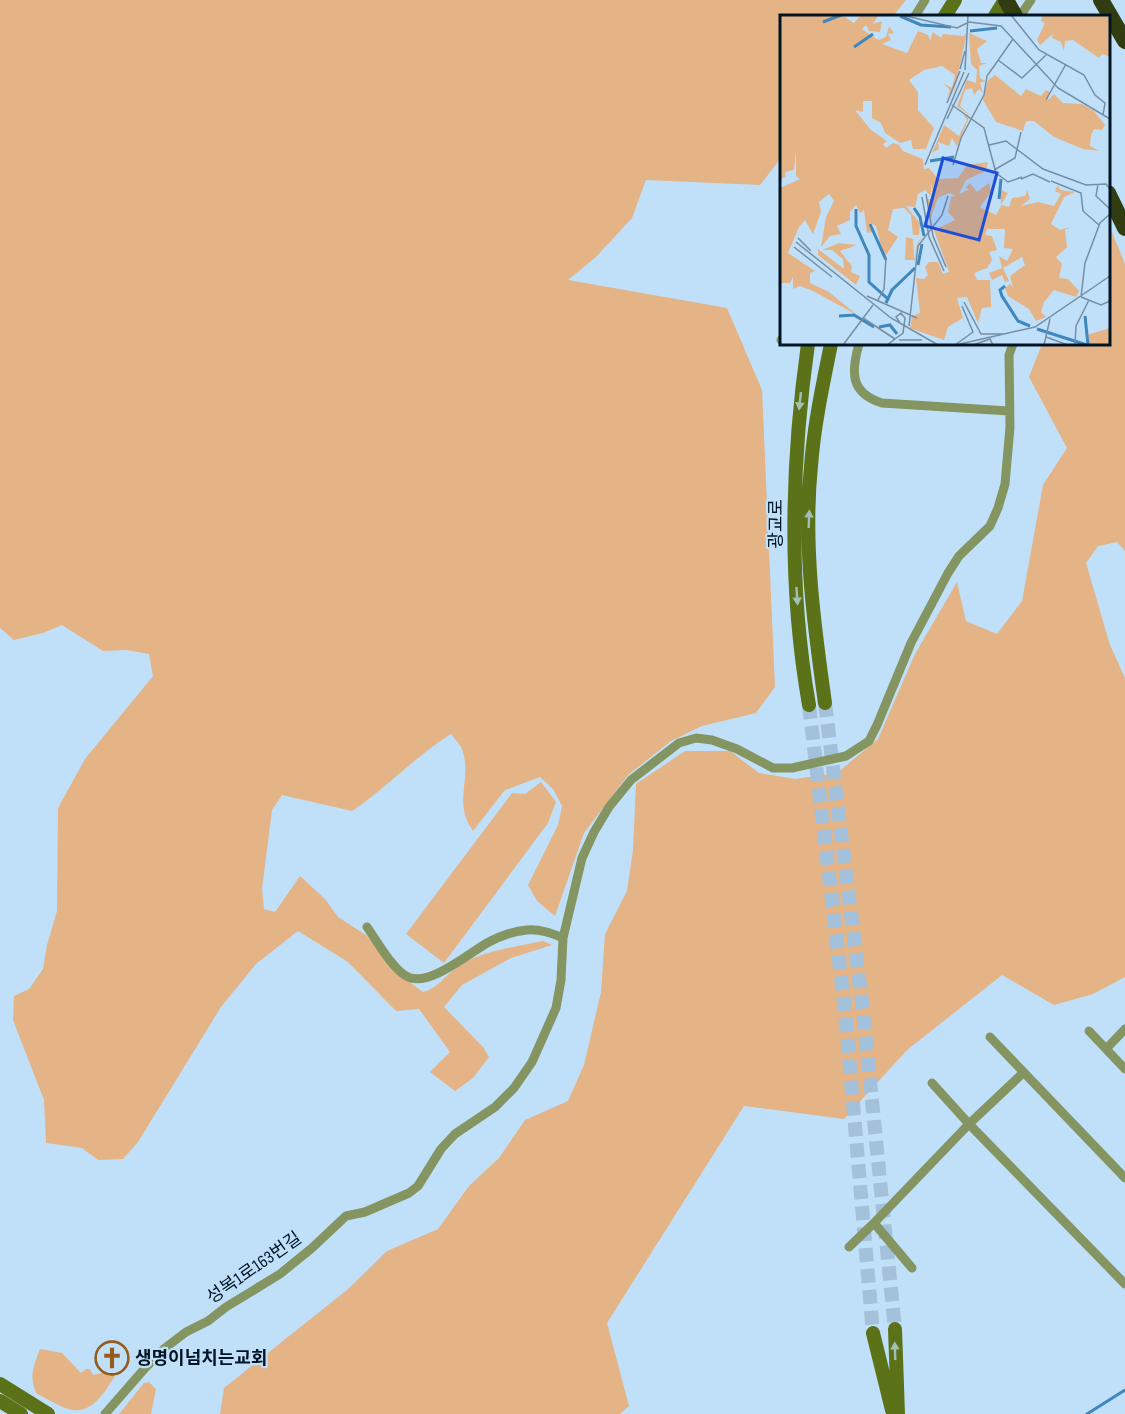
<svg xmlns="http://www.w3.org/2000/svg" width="1125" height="1414" font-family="'Sofia Sans Condensed','Noto Sans KR',sans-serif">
	<rect width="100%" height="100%" fill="#c0e0fa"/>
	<path fill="#e4b386" d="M0,0H906L893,16H782L781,158L760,185L646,180L632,218L596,257L568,280L727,308L762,390L775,687L756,713L702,726L671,741L628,775L584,833L555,916L537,901L528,885L558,825L562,806L553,789L540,777L505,790L473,831C452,801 473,779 462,749C460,744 454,738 451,734C414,757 388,787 352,811L282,795L272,810L262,889L264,909L275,912L300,876L325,899L338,917L366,935L400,975L423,992C438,988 445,976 457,967C478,952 518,946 543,941L552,945L511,958L462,985L444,1007L483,1047L489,1057L473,1078L455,1091L430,1072L450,1052L419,1009L396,1011L348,962L298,931L256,964L221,1007L138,1142L123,1159L98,1160L82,1148L46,1143L44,1100L13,1020L14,996L29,989L43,969L47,945L57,911L58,808L85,759L153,676L149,654L126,650L103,651L62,625L43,633L14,640L0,628Z
		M1109,225L1125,264V551L1117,542L1098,546L1086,563L1110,645L1125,678V977L1093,994L1054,1005L1002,975L907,1050L844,1119L744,1106L607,1323L629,1406L620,1414H220L224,1388L347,1290L387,1251L438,1229L469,1186L499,1158L525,1120L568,1101L584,1065L601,992L605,934L627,891L633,850L636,784L685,751H730L759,773L795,779L837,773L878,739L915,654L957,582L966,621L997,634L1022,601L1043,485L1067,448L1029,377L1042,344H1108Z
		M541,782L556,802L548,823L444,963L406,934L512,793L525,794Z
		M40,1349L62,1353L81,1373L86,1369H90L93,1375L119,1369C109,1385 95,1414 72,1410C60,1407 48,1399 37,1394C28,1378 34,1365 40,1349Z
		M149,1382L156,1389L151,1414H119L144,1383Z"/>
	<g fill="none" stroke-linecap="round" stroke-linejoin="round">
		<path stroke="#3f87bc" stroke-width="3" d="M1087,1414L1125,1390"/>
		<path stroke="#a3c1da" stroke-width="14" stroke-dasharray="14 7" stroke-linecap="butt" d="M825,703L863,1011L895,1329
			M809,705L845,1011L873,1333"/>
		<path stroke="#849561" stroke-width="9" d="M915,16L925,0
			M1020,16L1031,0
			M781,340L782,339
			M859,344C851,372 850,393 882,403L1009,411
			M367,927C377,941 393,970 408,977C429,987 468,954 487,943C498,937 514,931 527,930C540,929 551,933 563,938
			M1089,1031L1125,1069
			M990,1037L1125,1178
			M1106,1049L1125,1029
			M932,1083L969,1124L1125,1284
			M849,1247L874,1223
			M912,1268L874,1223L969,1124L1023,1073
			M105,1414L146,1367L165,1348L186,1332L208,1321L226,1307L280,1274L312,1248L346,1216L365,1212L409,1193L418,1186L441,1149L455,1134L495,1107L514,1088L532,1062L556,1008L561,980L563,938L582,858L594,832L609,807L631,780L679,743L696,738L712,740L737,749L773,768H792L846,756L869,741L877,725L911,643L948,573L959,556L990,526L998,508L1005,484L1010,427L1009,355L1013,344"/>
		<path stroke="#5b7219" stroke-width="14" d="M945,16L955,0
			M995,16L1005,0
			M808,344C791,464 788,585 809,705
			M825,703C814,625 803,544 811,466C814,425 823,384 831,344
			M895,1329L898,1414
			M873,1333L892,1410
			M0,1384L48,1414
			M0,1401L21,1414"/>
		<path stroke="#313d11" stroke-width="16" d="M1006,0L1015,16
			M1101,0L1125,41
			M1108,193L1125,228"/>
	</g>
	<defs><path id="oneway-solid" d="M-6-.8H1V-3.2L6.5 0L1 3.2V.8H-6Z" transform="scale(1.5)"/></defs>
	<g fill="#a2bfb6">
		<use href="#oneway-solid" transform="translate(800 401) rotate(96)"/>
		<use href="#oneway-solid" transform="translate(809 519) rotate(-88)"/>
		<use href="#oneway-solid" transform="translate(797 596) rotate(86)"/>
		<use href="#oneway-solid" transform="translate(895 1351) rotate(-92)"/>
	</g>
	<defs>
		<symbol id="church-ring" viewBox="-11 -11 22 22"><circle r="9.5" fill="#c0e0fa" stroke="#965b1a" stroke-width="1.5"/><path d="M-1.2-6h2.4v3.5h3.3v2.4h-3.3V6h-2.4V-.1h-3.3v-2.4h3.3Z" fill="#965b1a"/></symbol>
	</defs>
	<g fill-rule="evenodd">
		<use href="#church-ring" x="93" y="1339" width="38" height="38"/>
	</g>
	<g text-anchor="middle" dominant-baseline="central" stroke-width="4.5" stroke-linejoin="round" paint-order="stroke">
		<g font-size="18" fill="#011423" stroke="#c0e0fa">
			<text transform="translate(776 524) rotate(-90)">광교로</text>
			<text transform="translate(254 1268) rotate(-35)">성복1로163번길</text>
		</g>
		<g font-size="18" font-weight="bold" fill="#011423" stroke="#c0e0fa" text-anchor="start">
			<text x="135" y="1358">생명이넘치는교회</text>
		</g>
	</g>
	<g transform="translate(780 15)">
		<rect width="330" height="330" fill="#c0e0fa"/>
		<path d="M0,0H62L74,8L81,0L98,1L93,9L102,6L100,17L89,16L86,10L82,14L98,25L106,22L109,11L114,18L108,19L111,25L102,29L127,38L138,16L148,20L150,26L153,17L161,23L163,19L184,21L187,17L172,87L175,70L166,84L170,75L163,68L172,73L175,60L162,51L144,55L129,65L138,77V95L154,113L146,134H133L131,125L120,128L105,118L101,108L92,103V86H83V97L75,95L91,115L107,126L103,129L106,133L113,128L119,130L123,136L143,144L144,154L149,153L158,164L178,163L187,150L208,147L206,156L186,165L179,179L189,174L185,173L190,168L197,177L209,168L211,177L200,192L216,200L221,191L220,168L221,175L228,178L221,190L229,192L232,183L245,181L247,175L250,184L241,191L258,187L274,191L281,179L275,176L278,170L280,175L295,177L284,182L271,209L280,215L290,212L285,215L287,232L276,242L282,249L279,263L288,264L299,276L296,282L274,275L264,287L261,297L266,302L256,306L249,294L228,281L225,273L230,269L233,273L230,261L245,250L242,242L223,253L229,266L225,267L222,260L212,265L209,258L222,253L219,241L227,246L233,234L224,233L225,214H207L205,220L212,221L217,235L209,237L212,245L207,253L194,258L197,265H210L211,292L202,293L198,308L187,282L177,283L183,303L168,312L164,325L130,313L132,300L137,303L134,300L140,298L136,263L144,264L148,260L145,252L149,247H158L163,259L169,257L154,215L175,205L168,197L171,182L176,181L169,178L158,183L150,205L147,184H154L151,168V181L145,175L138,179L135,192L126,191L140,208L139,220H133L131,200L124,193L113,194L108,215L118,222L104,243L96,211L90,208L93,217L87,218L84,195L80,198L76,190L70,197V205L57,211L61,219L50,221L41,232L46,202L54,186L49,179L39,187L41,197L33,219L25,205L19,212L8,238L35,256L30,258V268L49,277L77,300L33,276L20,271L13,274V262L10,268H0V173L20,164L16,161V136L14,155L5,157L6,162L0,164ZM263,0H330V46V42L322,39L319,43L293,25L285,26L284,36L281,27L272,23L273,19L260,30L257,25L265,8L261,6ZM189,18L207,26L197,34L201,48H207L199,51L200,63L205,66L200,68L203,78L199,74L194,80L192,73L185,75L180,91L191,101L177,91L187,65L196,68L197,55L191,49ZM215,60L241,81L246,74L261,81L266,75L270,77L267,86L274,79L283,88L302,89L314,96L325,110L322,115L314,114L311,120L310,131L319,136L303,134L274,122L254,106H246L243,116L216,107L203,85L208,65ZM183,99L189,103L177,131L172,123L169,131L158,127L159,134L152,138L164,110L179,121L187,105ZM142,221L137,232L134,252L135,245H125L126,222L133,224L134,245L137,229ZM59,228L77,230L60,236L72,251L71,257L80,261L76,270L38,240V234L64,254L63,244L52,235H42ZM330,313V330H309L307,320Z" fill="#e4b386"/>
		<path fill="none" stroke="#3f87bc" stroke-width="3" d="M120,1L141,10L171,12M43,7L61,0M190,16L217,13M74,32L93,19M150,146L174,142M219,184L221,164M134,193L140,202L144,221M76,194V211L89,240V267L108,284M90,209L106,245M138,250L142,229M225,271L220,275L222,281L238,306L250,311M106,288L112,275L135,253M59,301L74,300L94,312M305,301L308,330M99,312L110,310L117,319M257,314L307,330"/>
		<path fill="none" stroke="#748ea4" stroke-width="1.5" d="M122,0L177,13L189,7L221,11L278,73L330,104M231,0L259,35L304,60L315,80L325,88L323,100M218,45L242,63L266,40M180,54L185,36M185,55L188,0M266,85L286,49M167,88L180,56M172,90L204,113L216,158L228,167L242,162M167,104L189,58M209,130L226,126L263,154L306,170L326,169L330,174M145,150L184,57M173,150L181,123L204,80L207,61L233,24M214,155L235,143L241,117M241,164L253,159L270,167M271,166L301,178L303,196L319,210M318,169L316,181L330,194M146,179L153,221L166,252M142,182L149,222L164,256M18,223L31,236M16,227L111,303L158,330M14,232L52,262M87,281L137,303M301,282L321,290L330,286M301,282L305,248L320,208L330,199M98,285L104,274L106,242M184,287L201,319H224M83,303L115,324M129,311L138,231L162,200L168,181M266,322L288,330M119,325H142M180,329L255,312L330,261M63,330L93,290M107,330L123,318L125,303L121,298L116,302L120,308M175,330L193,317L182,291M193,330L210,324L213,330M264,330L270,304M295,330L296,311L309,285"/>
		<path fill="#1d4ed8" fill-opacity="0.15" stroke="#1d4ed8" stroke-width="3" d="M163,143L217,158L199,225L145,211Z"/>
		<rect width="330" height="330" fill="none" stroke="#011423" stroke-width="3"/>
	</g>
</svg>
